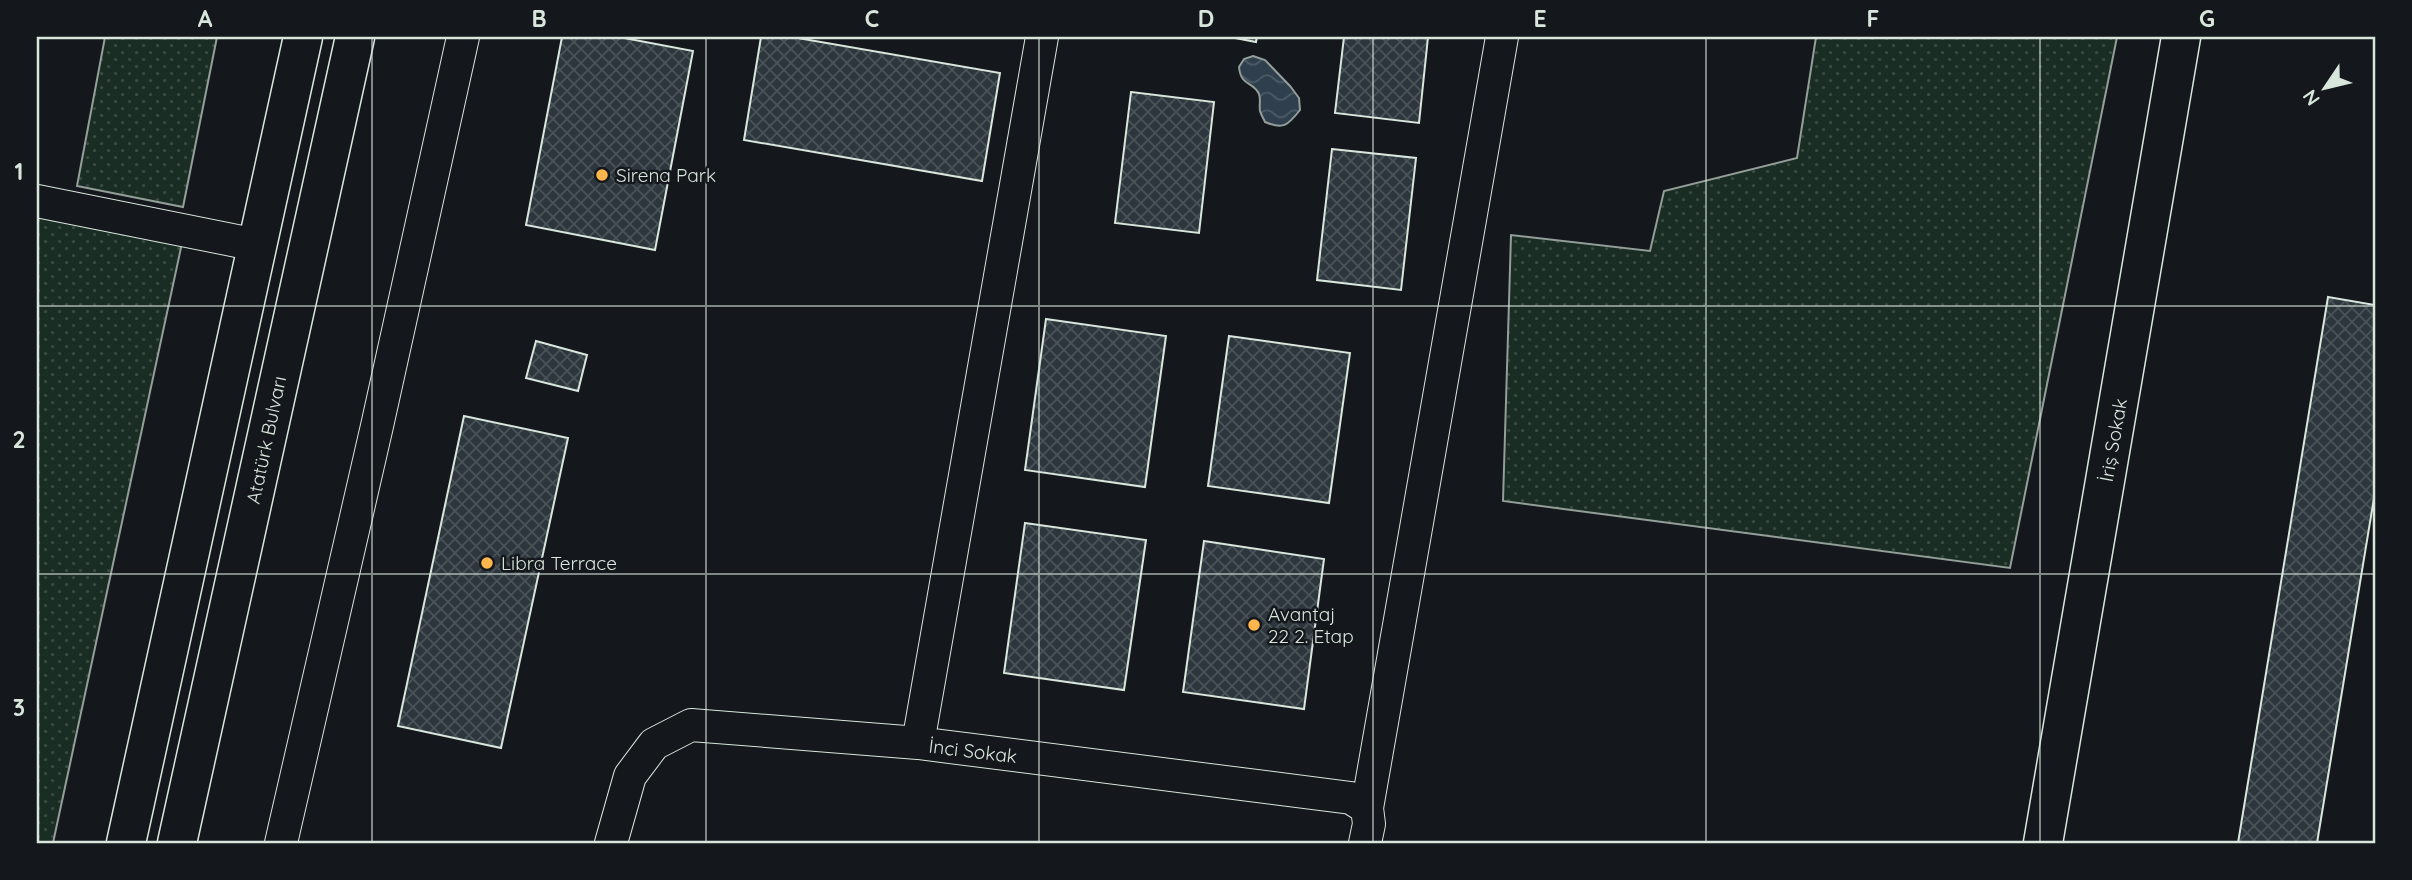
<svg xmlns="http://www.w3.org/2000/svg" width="2412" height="880" font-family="Quicksand,sans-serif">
	<defs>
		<pattern id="grass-dots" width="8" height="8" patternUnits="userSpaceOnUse" patternTransform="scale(1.75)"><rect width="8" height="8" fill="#1a2d24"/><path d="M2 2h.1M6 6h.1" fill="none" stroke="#3b4b43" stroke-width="1.8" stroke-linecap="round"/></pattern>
		<pattern id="water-waves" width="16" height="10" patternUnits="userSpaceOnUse" patternTransform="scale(1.75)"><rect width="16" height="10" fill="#2f3f4d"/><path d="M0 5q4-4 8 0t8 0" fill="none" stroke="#4c5b66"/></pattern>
		<pattern id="building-cross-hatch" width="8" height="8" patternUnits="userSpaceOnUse" patternTransform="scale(1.75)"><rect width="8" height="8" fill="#2c363c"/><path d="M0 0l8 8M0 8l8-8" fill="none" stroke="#4a5358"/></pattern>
	</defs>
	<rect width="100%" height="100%" fill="#14181c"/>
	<path fill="url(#grass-dots)" stroke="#939e99" stroke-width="2" d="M105,37H217L183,207L77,186Z
		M1816,37H2117L2010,568L1503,501L1511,235L1650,251L1664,191L1797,158Z
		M37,215L182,243L53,843H37Z"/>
	<path fill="url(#water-waves)" stroke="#939e99" stroke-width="2" d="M1253,56L1265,60L1290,86L1299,98L1300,110C1288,125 1284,130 1265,122C1264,119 1261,115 1260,111C1259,106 1261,99 1259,94C1253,81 1241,87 1239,67L1244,59Z"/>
	<path fill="url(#building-cross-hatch)" stroke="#d8e6dc" stroke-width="2" d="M562,37H619L693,51L655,250L526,225Z
		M761,37H792L1000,73L982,181L744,140Z
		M1230,37H1257L1256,42Z
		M1344,37H1428L1419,123L1335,113Z
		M1131,92L1214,102L1199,233L1115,223Z
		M1332,149L1416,158L1401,290L1317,280Z
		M2328,297L2375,305V492L2317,843H2238Z
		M1046,319L1166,336L1145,487L1025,470Z
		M1229,336L1350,353L1329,503L1208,486Z
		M536,341L587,355L578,391L526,378Z
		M464,416L568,438L501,748L398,726Z
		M1025,523L1146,540L1124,690L1004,673Z
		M1204,541L1324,559L1304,709L1183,692Z"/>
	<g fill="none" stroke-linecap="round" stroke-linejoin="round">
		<defs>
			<path id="minor" d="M37,201L257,245
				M918,743L1042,37
				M281,843L377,426L463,37
				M611,843L630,776L654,744L691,725L918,743L1351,798L1367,808
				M1365,843L1369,824L1367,808L1502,37"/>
			<path id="secondary" d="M2043,843L2181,37"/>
			<path id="primary" d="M126,843L303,37
				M177,843L355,37"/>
		</defs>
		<use href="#minor" stroke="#d8e6dc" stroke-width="34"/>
		<use href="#secondary" stroke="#d8e6dc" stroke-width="41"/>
		<use href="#primary" stroke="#d8e6dc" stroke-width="41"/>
		<use href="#minor" stroke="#14181c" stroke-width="32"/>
		<use href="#secondary" stroke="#14181c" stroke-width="38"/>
		<use href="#primary" stroke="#14181c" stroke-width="38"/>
	</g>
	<path fill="none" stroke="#d8e6dc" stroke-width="2" stroke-opacity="0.55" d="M372,37V843M706,37V843M1039,37V843M1373,37V843M1706,37V843M2040,37V843M37,306H2375M37,574H2375"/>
	<g fill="#ffb74d" stroke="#14181c" stroke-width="2.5">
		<circle cx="602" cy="175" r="7"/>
		<circle cx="487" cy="563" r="7"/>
		<circle cx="1254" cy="625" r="7"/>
	</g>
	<g text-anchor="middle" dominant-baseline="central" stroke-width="5" stroke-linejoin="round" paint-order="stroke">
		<g font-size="19" fill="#d8e6dc" stroke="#14181c" text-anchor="start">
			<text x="616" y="175">Sirena Park</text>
			<text x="501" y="563">Libra Terrace</text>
			<text x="1268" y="614">Avantaj<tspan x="1268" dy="22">22 2. Etap</tspan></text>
		</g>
		<g font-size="19" fill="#d8e6dc" stroke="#14181c">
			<text transform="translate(266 440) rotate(-78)">Atatürk Bulvarı</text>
			<text transform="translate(2113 440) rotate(-80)">İriş Sokak</text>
			<text transform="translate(973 751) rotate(7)">İnci Sokak</text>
		</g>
	</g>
	<rect width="2412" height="880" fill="none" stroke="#14181c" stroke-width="77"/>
	<g transform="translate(2325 88) rotate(235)" stroke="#14181c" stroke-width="5" paint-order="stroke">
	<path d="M0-5L12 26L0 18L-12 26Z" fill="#d8e6dc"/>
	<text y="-10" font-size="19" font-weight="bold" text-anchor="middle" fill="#d8e6dc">N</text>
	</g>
	<rect x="38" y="38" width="2336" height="804" fill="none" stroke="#d8e6dc" stroke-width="2.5"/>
	<g font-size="23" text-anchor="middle" font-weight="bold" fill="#d8e6dc">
		<text x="205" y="27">A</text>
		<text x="539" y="27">B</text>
		<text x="872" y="27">C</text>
		<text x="1206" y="27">D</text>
		<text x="1540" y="27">E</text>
		<text x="1873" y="27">F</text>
		<text x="2207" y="27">G</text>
		<text x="19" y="180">1</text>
		<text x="19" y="448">2</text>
		<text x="19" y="716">3</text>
	</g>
</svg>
